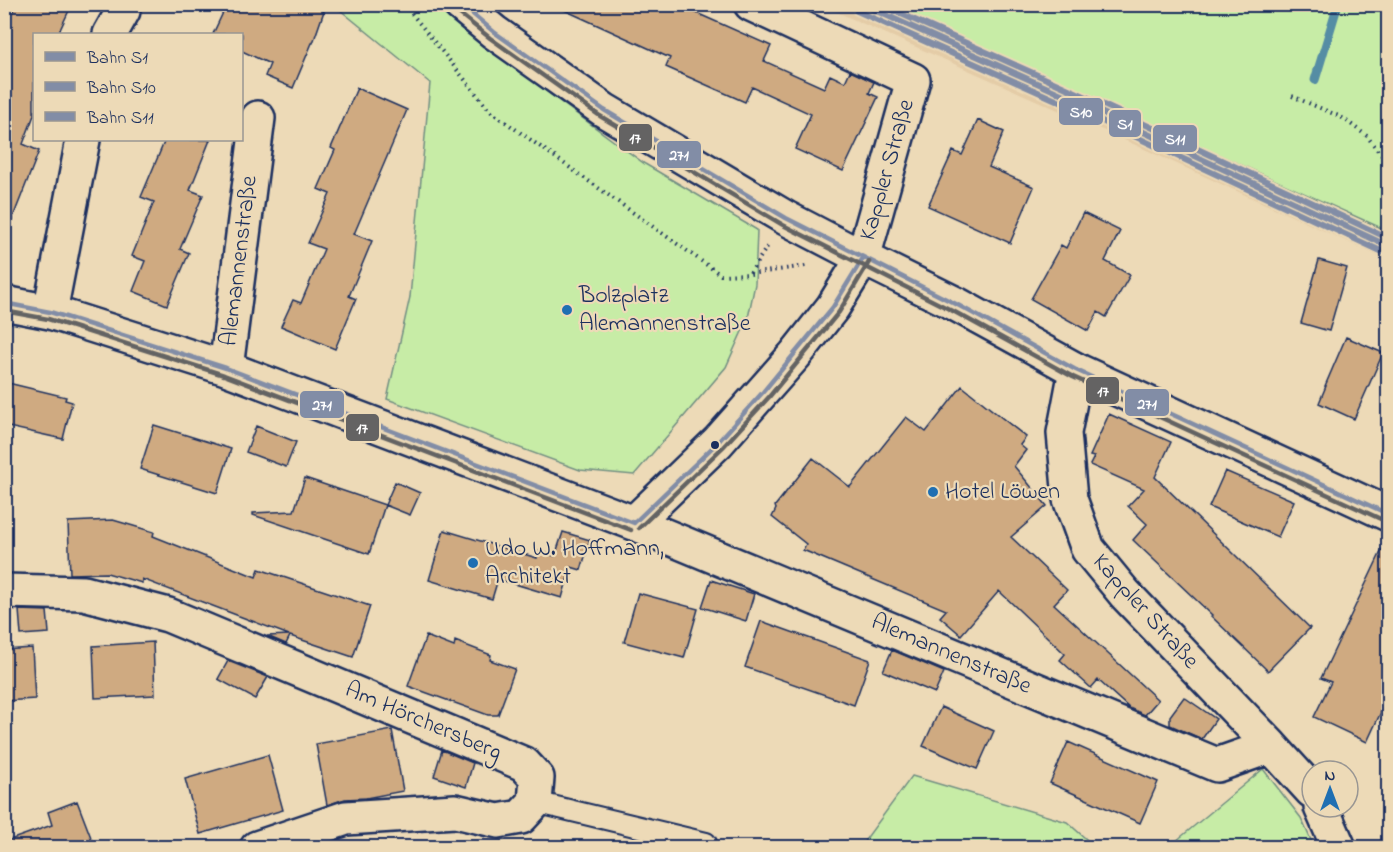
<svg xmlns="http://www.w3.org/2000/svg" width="1393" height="852" font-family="'Indie Flower',sans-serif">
	<rect width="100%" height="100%" fill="#eddab7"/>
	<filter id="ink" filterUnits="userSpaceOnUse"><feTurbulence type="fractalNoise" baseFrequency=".0167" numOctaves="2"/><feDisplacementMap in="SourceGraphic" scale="12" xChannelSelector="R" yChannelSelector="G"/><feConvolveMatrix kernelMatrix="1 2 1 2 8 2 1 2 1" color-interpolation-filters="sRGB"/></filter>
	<g filter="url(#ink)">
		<path fill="#e4cca7" d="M821,5H886L1085,93L1388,231V260L1074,117Z"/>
		<path fill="#c7eca6" stroke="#718e82" stroke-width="1.5" d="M334,5H435L551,95L645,164L757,230L755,284L748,318L726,367L634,475L580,470L387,399L410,297L430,83Z
			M886,5H1388V231Z
			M1263,769L1301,818L1314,847H1181L1176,841Z
			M912,776L1067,822L1095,847H860Z"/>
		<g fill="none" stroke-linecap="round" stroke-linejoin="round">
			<path stroke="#558da4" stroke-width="9" d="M1315,80L1338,4"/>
		</g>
		<path fill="#cfaa81" stroke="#1b2f5e" stroke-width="1.5" d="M16,4H72L58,34H34V115L23,144L39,151L6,235H4V30Z
			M227,4H311L324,11L313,43H312L293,88L265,76L270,64L242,51V34H213Z
			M551,4H695L692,11L771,46L764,61L824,88L830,75L845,82L850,71L874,82L869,93L878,97L843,171L795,149L811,114L752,87L745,102L666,67L670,58Z
			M357,88L407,110L354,234L372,241L349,296L356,299L335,349L281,326L293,300L301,303L324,249L308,243L330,194L318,189L335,150L331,148Z
			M978,120L1004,132L989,167L1034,187L1010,243L928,206L953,151L962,155Z
			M165,140H210L190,190L203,195L180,249L189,253L167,305L133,291L145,261L132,256L154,202L141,197Z
			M1083,213L1120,231L1105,261L1130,275L1106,317L1098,312L1088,331L1031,299L1061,245L1066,248Z
			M1319,260L1347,268L1329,331L1301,323Z
			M1346,337L1383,353L1354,419L1319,403L1326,386H1325Z
			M4,382L66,397L65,400L72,402L63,439L4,426Z
			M962,386L1026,437L1020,445L1026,450L1014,466L1047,506L1011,537L1067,590L1054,604L1158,700L1145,715L1129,708L1098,680L1091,688L1060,660L1065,654L999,591L961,635L940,617L946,610L803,550L806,544L772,517L776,509L775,506L813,458L850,487L906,417L926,432Z
			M1109,414L1171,442L1155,477L1310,628L1268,671L1211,616L1212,615L1133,540L1147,524L1128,506L1144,489L1090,465L1094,457L1090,456Z
			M154,425L231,449L217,493L140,469Z
			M256,426L296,442L286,467L246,452Z
			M1225,471L1294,501L1278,537L1209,507Z
			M305,478L385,505L369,554L253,515V513L294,511Z
			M395,482L420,493L410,515L385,505Z
			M113,520L154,532L153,536L256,577L259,569L370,606L353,657L290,636L286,644L267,636L289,635L142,579V583L107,573L70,574L68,522Z
			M444,530L537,558L539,551L555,556L563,532L590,540L581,570L571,567L562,598L498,579L492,599L429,580Z
			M1389,535V715L1381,712L1367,742L1314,717L1331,682L1321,678Z
			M711,580L754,594L746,621L702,607Z
			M638,593L698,609L684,658L624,642Z
			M19,610L47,611L49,633L21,635Z
			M761,621L870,660L854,705L745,667Z
			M426,636L454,647L455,641L491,655L490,660L515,669L498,715H488L408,686Z
			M153,642L155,695L95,698L93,646Z
			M32,648L35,699L4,701V650Z
			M892,650L944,672L935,693L883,671Z
			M228,661L268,677L255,699L218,679Z
			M1184,697L1216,719L1202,739L1170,725V716Z
			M941,707L994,731L977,769L923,746Z
			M392,730L403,791L366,798L345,799L327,805L316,744Z
			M1068,742L1158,782L1140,823L1050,783Z
			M442,750L473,763L466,787L434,776Z
			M268,755L283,810L200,834L185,779Z
			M77,801L95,848H4V842L52,825L48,812Z"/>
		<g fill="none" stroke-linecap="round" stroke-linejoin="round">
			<defs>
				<path id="service" d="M535,802L706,843"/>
				<path id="minor" d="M110,34L123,11
					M4,303L50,312L226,368L634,523L1217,765L1271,746
					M50,312L83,140
					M226,368L258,118
					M1076,370L1064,433L1070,499L1088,549L1125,594L1271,746L1312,791
					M634,523L718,442L795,355L833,307L863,258L913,80L751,4
					M4,591L84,593L168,615L524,764L537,778L535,802L521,817L498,821L455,811L346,818L257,848
					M1321,807L1339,848"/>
				<path id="tertiary" d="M460,4L494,32L604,110L786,218L863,258L956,304L1076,370L1388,514"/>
			</defs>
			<use href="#service" stroke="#1b2f5e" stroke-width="24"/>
			<use href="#minor" stroke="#1b2f5e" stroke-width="38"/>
			<use href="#tertiary" stroke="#1b2f5e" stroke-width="38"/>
			<path stroke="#1b2f5e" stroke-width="4" stroke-dasharray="1.5 4.5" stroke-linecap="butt" d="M404,4L490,111L721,275L750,274L806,266
				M1292,96L1341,117L1367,136L1388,164
				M750,273L769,244"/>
			<use href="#service" stroke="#eddab7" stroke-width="20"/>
			<use href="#minor" stroke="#eddab7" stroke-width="33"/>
			<use href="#tertiary" stroke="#eddab7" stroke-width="33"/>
			<defs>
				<path id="bus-1" d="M461,4L494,32L604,110L786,218L956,304L1076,370L1388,514
					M4,303L50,312L226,368L634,523
					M634,523L718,442L763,392L833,307L863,258"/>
				<path id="bus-2" d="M455,10L490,38L600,116L783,225L953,311L1073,377L1385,521
					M4,311L48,319L224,375L631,530
					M639,528L723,447L769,397L839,312L869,262"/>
			</defs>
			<use href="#bus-1" stroke="#eddab7" stroke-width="9"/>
			<use href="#bus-2" stroke="#eddab7" stroke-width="9"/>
			<use href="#bus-1" stroke="#828da6" stroke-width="4.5"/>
			<use href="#bus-2" stroke="#646363" stroke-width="4.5"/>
			<defs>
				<path id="rail-1" d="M861,4L1077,101L1388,246"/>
				<path id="rail-2" d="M857,11L1074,108L1385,253"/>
				<path id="rail-3" d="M879,4L1080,94L1388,238"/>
			</defs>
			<use href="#rail-1" stroke="#eddab7" stroke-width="10"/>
			<use href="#rail-2" stroke="#eddab7" stroke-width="10"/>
			<use href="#rail-3" stroke="#eddab7" stroke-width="10"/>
			<use href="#rail-1" stroke="#828da6" stroke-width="6"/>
			<use href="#rail-2" stroke="#828da6" stroke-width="6"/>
			<use href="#rail-3" stroke="#828da6" stroke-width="6"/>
		</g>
	</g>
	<g fill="#1f6fb2" stroke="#eddab7" stroke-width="2">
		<circle cx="567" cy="310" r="6"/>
		<circle cx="933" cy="492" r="6"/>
		<circle cx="473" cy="563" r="6"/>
	</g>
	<circle fill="#1b2f5e" stroke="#eddab7" stroke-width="2" cx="715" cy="445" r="5"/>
	<g text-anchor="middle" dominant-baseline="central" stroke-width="4.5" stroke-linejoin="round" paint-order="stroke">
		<g font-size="24" fill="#1b2f5e" stroke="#eddab7">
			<text transform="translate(888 170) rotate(-74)">Kappler Straße</text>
			<text transform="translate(240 261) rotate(-83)">Alemannenstraße</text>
			<text transform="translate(1145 612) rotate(48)">Kappler Straße</text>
			<text transform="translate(951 655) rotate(23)">Alemannenstraße</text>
			<text transform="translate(423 722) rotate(23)">Am Hörchersberg</text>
		</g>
		<g font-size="24" fill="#1b2f5e" stroke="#eddab7" text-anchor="start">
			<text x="579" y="296">Bolzplatz<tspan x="579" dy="28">Alemannenstraße</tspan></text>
			<text x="945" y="492">Hotel Löwen</text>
			<text x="485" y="549">Udo W. Hoffmann,<tspan x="485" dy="28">Architekt</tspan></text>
		</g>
	</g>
	<g stroke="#eddab7" stroke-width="2">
		<rect x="1058" y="97" width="46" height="29" rx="6" fill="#828da6"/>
		<rect x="1108" y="109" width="34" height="29" rx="6" fill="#828da6"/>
		<rect x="618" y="123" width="35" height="29" rx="6" fill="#646363"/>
		<rect x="1152" y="124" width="46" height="29" rx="6" fill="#828da6"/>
		<rect x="656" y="140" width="46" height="29" rx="6" fill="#828da6"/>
		<rect x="1085" y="376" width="35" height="29" rx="6" fill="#646363"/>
		<rect x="1124" y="388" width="46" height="29" rx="6" fill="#828da6"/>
		<rect x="299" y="390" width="46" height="29" rx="6" fill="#828da6"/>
		<rect x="345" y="413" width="35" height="29" rx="6" fill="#646363"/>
	</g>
	<g font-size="16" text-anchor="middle" font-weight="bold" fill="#fff">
		<text x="1081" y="117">S10</text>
		<text x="1125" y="129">S1</text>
		<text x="635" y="143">17</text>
		<text x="1175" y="144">S11</text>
		<text x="679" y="160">271</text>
		<text x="1103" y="396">17</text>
		<text x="1147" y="409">271</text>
		<text x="322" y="410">271</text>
		<text x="362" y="433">17</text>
	</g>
	<rect width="1393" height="852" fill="none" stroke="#eddab7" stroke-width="24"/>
	<rect x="12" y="12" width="1369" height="828" fill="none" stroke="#1b2f5e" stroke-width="2" filter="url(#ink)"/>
	<rect x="33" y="33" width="210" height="108" fill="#eddab7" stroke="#999693" stroke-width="1.5"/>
	<rect x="45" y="52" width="30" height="9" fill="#828da6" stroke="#999693" stroke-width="1.5"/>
	<text x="87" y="63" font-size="18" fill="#1b2f5e">Bahn S1</text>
	<rect x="45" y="82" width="30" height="9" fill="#828da6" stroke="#999693" stroke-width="1.5"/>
	<text x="87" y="93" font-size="18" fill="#1b2f5e">Bahn S10</text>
	<rect x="45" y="112" width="30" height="9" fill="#828da6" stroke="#999693" stroke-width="1.5"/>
	<text x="87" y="123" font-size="18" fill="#1b2f5e">Bahn S11</text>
	<g transform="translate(1330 789)"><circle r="28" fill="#eddab7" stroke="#999693" stroke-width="1.5"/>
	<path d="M0-4.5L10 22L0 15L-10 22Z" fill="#1f6fb2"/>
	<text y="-9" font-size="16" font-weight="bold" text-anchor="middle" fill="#1b2f5e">N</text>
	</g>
</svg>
